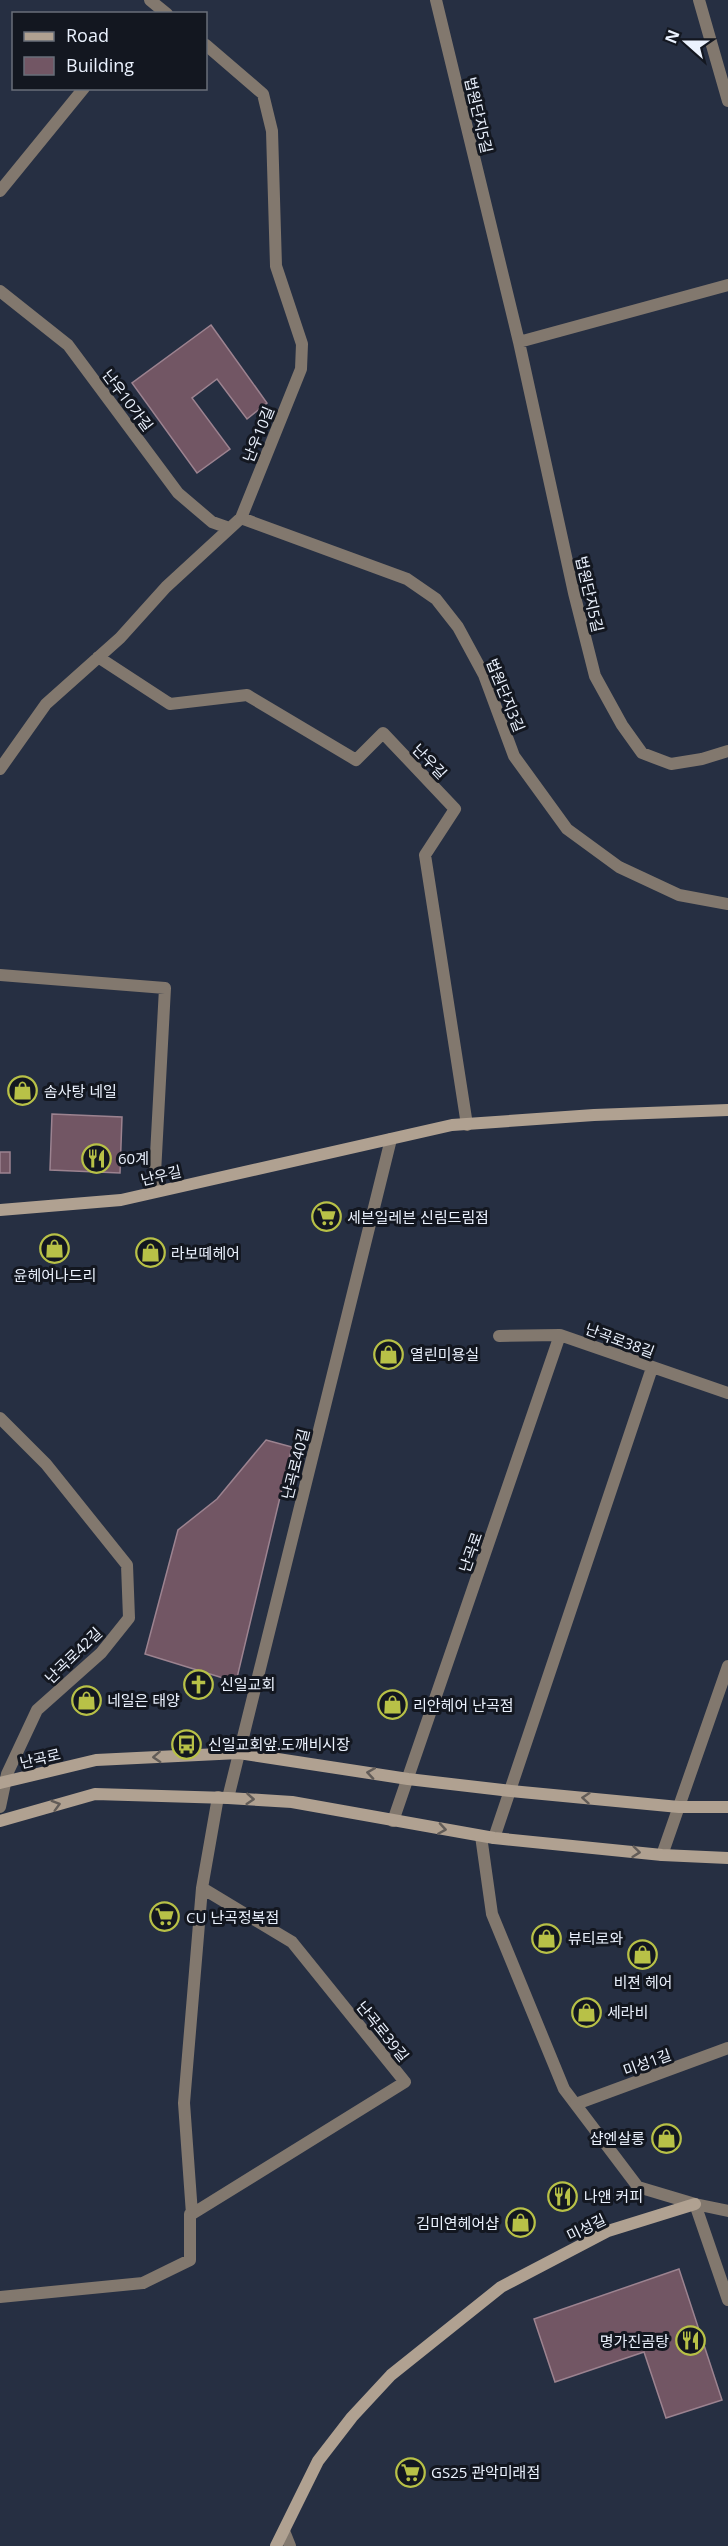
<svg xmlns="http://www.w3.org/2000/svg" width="728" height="2546" font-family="'Open Sans','Noto Sans KR',sans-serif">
	<rect width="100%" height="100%" fill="#262f42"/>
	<path fill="#725664" stroke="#9c8390" stroke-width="1.5" d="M211,325L267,403L247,419L217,379L192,398L230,449L197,473L132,383Z
		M52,1114L122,1117L120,1173L50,1170Z
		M0,1152H10V1173H0Z
		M266,1440L292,1447L236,1682L145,1654L178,1530L217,1499Z
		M679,2269L722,2400L666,2418L644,2352L555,2382L534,2319Z"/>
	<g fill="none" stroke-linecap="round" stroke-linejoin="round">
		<path stroke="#82786e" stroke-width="12" d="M481,1836L492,1914L564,2089L638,2187L695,2204"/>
		<path stroke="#82786e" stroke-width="12" d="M150,0L167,14
			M436,0L519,342L574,593L595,676L622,725L642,753L671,764L702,759L728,751
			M699,0L728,101
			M0,191L84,88
			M0,291L68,345L178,493L212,522L229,528
			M519,342L728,285
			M241,518L407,579L436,599L458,627L484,675L514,756L567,829L619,867L679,895L728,904
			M98,657L170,704L247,695L356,760L383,733L455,809L425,855L467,1125
			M0,769L46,704L120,638L166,587L241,518L301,369L302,344L276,266L272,131L263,94L206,45
			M0,975L165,988L154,1192
			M499,1336L560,1335L728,1393
			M0,1418L46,1464L127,1565L129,1618L101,1653L37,1710L7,1774L0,1807
			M228,1798L391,1139
			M393,1821L560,1335
			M494,1838L652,1368
			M662,1855L728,1666
			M576,2104L728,2048
			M695,2204L728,2300
			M695,2204L728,2211
			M192,2214L405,2082L292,1942L202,1888
			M0,2297L143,2283L190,2260V2214H192L184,2103L202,1888L218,1797
			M284,2531L290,2546"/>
		<path stroke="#b0a191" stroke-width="12" d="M0,1210L121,1200L452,1125L594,1115L728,1110
			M0,1783L96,1760L239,1753L408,1779L511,1791L679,1807H728
			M0,1821L95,1794L228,1798L292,1802L494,1838L662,1855L728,1858
			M276,2546L318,2461L352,2417L391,2375L501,2287L608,2231L695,2204"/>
	</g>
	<defs><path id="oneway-chevron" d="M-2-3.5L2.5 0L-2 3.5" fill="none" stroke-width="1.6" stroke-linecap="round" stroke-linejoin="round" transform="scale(1.5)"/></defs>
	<g stroke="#625c58">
		<use href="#oneway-chevron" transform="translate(157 1757) rotate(177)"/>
		<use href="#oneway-chevron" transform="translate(371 1773) rotate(-171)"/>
		<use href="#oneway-chevron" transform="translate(586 1798) rotate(-175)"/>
		<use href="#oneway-chevron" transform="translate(250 1799) rotate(4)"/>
		<use href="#oneway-chevron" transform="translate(56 1805) rotate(-16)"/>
		<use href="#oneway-chevron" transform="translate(442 1829) rotate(9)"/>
		<use href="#oneway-chevron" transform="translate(636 1852) rotate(6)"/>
	</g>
	<defs>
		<symbol id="shop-ring" viewBox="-11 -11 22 22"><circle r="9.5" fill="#131720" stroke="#b8c147" stroke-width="1.5"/><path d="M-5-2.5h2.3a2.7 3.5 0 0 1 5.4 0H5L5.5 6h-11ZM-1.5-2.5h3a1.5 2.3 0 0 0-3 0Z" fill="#b8c147"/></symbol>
		<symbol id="restaurant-ring" viewBox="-11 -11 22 22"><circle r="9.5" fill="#131720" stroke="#b8c147" stroke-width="1.5"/><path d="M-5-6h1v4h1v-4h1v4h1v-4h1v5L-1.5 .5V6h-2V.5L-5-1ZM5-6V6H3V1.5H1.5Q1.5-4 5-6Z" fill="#b8c147"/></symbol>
		<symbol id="supermarket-ring" viewBox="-11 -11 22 22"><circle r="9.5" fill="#131720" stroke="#b8c147" stroke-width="1.5"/><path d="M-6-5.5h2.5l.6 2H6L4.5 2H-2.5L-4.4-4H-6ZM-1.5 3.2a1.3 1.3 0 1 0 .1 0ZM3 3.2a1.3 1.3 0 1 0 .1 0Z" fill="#b8c147"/></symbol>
		<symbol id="church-ring" viewBox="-11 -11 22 22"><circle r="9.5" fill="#131720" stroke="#b8c147" stroke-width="1.5"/><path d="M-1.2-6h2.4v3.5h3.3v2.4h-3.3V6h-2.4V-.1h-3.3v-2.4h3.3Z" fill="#b8c147"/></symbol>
		<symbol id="bus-ring" viewBox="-11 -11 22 22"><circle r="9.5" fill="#131720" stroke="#b8c147" stroke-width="1.5"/><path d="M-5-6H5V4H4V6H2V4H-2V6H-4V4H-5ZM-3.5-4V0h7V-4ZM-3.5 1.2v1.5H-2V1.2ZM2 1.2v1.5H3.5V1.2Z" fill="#b8c147"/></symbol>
	</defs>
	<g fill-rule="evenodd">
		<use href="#shop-ring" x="6" y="1074" width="33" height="33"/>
		<use href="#restaurant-ring" x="80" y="1142" width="33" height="33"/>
		<use href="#supermarket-ring" x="310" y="1200" width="33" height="33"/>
		<use href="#shop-ring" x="38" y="1232" width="33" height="33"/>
		<use href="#shop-ring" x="134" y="1236" width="33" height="33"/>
		<use href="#shop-ring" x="372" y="1338" width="33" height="33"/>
		<use href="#church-ring" x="182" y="1668" width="33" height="33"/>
		<use href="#shop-ring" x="70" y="1684" width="33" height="33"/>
		<use href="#shop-ring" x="376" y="1688" width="33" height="33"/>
		<use href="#bus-ring" x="170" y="1728" width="33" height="33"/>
		<use href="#supermarket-ring" x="148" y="1900" width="33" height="33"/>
		<use href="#shop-ring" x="530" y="1922" width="33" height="33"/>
		<use href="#shop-ring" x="626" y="1938" width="33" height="33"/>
		<use href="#shop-ring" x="570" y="1996" width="33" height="33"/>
		<use href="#shop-ring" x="650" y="2122" width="33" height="33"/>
		<use href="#restaurant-ring" x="546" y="2180" width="33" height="33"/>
		<use href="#shop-ring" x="504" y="2206" width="33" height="33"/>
		<use href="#restaurant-ring" x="674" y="2324" width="33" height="33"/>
		<use href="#supermarket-ring" x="394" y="2456" width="33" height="33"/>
	</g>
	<g text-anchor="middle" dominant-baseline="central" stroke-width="6" stroke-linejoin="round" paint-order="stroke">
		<g font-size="15" fill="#ebf2fe" stroke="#131720">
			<text transform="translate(479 115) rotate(77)">법원단지5길</text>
			<text transform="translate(128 400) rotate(53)">난우10가길</text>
			<text transform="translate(258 434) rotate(-68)">난우10길</text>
			<text transform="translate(590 594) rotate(77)">법원단지5길</text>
			<text transform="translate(506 695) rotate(68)">법원단지3길</text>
			<text transform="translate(430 761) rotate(46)">난우길</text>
			<text transform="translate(161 1175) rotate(-13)">난우길</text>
			<text transform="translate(620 1340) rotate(20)">난곡로38길</text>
			<text transform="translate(295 1464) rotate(-76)">난곡로40길</text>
			<text transform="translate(470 1552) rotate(-71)">난곡로</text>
			<text transform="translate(73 1655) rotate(-44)">난곡로42길</text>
			<text transform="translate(40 1758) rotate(-13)">난곡로</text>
			<text transform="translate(383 2031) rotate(51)">난곡로39길</text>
			<text transform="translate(647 2062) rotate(-20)">미성1길</text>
			<text transform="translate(586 2227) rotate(-26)">미성길</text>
		</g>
		<g font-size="15" fill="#ebf2fe" stroke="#131720" text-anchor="start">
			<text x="44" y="1091">솜사탕 네일</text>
			<text x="118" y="1158">60계</text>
			<text x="347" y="1217">세븐일레븐 신림드림점</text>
			<text x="171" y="1253">라보떼헤어</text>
			<text x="55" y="1275" text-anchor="middle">윤헤어나드리</text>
			<text x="410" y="1354">열린미용실</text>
			<text x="220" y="1684">신일교회</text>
			<text x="107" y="1700">네일은 태양</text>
			<text x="413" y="1705">리안헤어 난곡점</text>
			<text x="208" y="1744">신일교회앞.도깨비시장</text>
			<text x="186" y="1917">CU 난곡정복점</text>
			<text x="568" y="1938">뷰티로와</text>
			<text x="643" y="1982" text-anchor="middle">비젼 헤어</text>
			<text x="607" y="2012">세라비</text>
			<text x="645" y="2138" text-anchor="end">샵엔살롱</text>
			<text x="584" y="2196">나앤 커피</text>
			<text x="499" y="2223" text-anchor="end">김미연헤어샵</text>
			<text x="669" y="2341" text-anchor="end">명가진곰탕</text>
			<text x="431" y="2472">GS25 관악미래점</text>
		</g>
	</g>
	<rect x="12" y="12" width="195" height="78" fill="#131720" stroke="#696f79" stroke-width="1.5"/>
	<rect x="24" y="32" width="30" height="9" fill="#b0a191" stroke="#696f79" stroke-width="1.5"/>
	<text x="66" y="42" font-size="18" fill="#ebf2fe">Road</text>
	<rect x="24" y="57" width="30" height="18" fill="#725664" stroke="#696f79" stroke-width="1.5"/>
	<text x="66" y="72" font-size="18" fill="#ebf2fe">Building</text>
	<g transform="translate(686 42) rotate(291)" stroke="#131720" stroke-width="4.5" paint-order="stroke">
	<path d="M0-4.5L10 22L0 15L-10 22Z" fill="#ebf2fe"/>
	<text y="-9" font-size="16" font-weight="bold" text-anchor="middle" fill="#ebf2fe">N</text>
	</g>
</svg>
